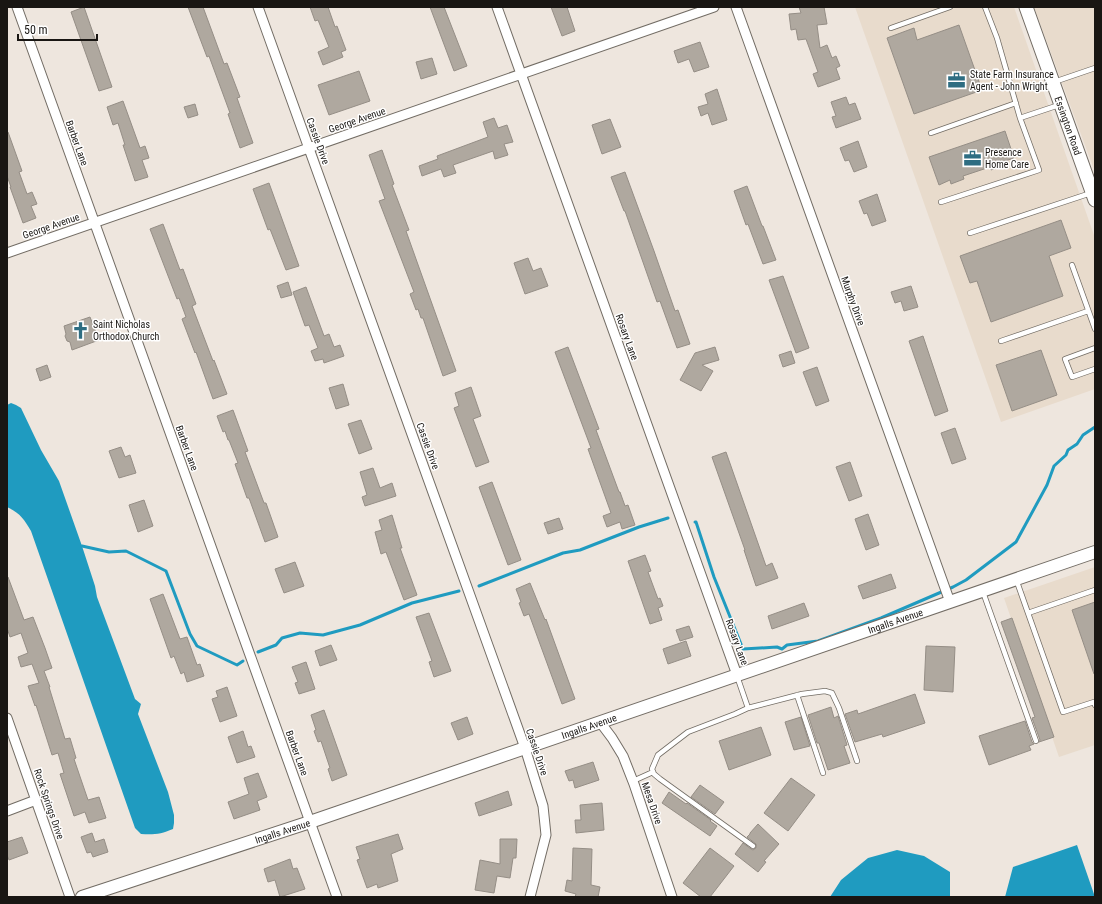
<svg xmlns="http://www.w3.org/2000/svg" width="1102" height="904" font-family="'Roboto Condensed',sans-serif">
	<rect width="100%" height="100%" fill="#eee6de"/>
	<path fill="#e8dbcc" d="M855,7H1014L1095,238V389L1001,422Z
		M1034,7H1095V171L1093,167Z
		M1095,567V745L1059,757L1004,598Z"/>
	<path fill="#1f9bc0" d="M11,403L16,405L21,408L41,450L59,481L82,546L95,586L97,597L135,699L141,704L138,714L168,792L174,815V823L173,829C161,834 154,835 141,834L135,828L31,531C24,519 20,513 7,507V405Z
		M1077,845L1095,897H1005L1013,867Z
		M897,850L924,856L950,872V897H830L841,880L868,858Z"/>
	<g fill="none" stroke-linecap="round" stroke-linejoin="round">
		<path stroke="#1f9bc0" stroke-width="3" d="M695,522H696L714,577L743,649L777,647L782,649L787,645L818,641L881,618L953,587L966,580L1016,542L1047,485L1054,466L1066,455L1068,450L1077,444L1083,435L1095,427
			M82,546L109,552L126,551L166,571L190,634L197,646L237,665L243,661
			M479,586L563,553L580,550L639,527L668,518
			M258,652L276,645L282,638L300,633L323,635L360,625L412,603L459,591"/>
	</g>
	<path fill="#afa89f" stroke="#958e86" d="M84,7L112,87L99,91L71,12Z
		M188,7H203L224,64L227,63L240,97L237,98L253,143L240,148L228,114L230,113L209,56L207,57Z
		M310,7H328L335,27L337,26L346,50L341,52L343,57L323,65L318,52L329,47L318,20L315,21Z
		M430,7H444L467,66L454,71Z
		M551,7H567L575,31L562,36Z
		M799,7H824L827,24L817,25L820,48L827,45L832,58L836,56L840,66L836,68L840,79L818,87L813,74L818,72L806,39L798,40L796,29L791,30L789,14L801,13Z
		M959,25L982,90L914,114L887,38L914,28L917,40Z
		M700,42L709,67L694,72L689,59L678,63L674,51Z
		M432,58L437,74L421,79L416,62Z
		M359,71L370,101L329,115L318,85Z
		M717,89L727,120L712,125L708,113L701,116L698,107L708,104L705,94Z
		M846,97L849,105L855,103L861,119L836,128L832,117L836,116L831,102Z
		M123,101L140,148L145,146L149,158L142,160L148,177L135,181L123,145H125L118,123L113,125L107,107Z
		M195,104L198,115L188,118L184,107Z
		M494,118L498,128L507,125L513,142L504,144L508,155L495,159L493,151L453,165L456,173L444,177L441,169L422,176L419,166L438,159L437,156L488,137L483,122Z
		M610,119L621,147L602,154L592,125Z
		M1005,131L1014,158L1002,162L1003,165L991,170L990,167L963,176L964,179L951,184L950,180L939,185L929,157Z
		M7,132H8L22,171L19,172L27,194L32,192L37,204L31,206L36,218L23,223L10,187H11L7,176Z
		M858,141L867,167L854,172L849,160L845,161L840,148Z
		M382,150L394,184L392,185L409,230L406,231L456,371L443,376L423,318H421L418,309L416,310L410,294L414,292L379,201L385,199L369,155Z
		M625,172L654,251L675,311L678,310L690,344L677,348L660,301L657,302L625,211H624L611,177Z
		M269,183L299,266L286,270L270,229L268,230L253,189Z
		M747,186L762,226H763L776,260L763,264L748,224L746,225L734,191Z
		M877,194L886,221L872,226L867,213L864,214L859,201Z
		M1061,220L1071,248L1049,256L1063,296L991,322L977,281L970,283L960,256Z
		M163,224L180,270L183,269L196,304L192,306L213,361L214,360L227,394L213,399L196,352L195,353L182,319L186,317L179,298L177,299L150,229Z
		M528,258L533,271L541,268L548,286L525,294L514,263Z
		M783,276L809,348L796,353L769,280Z
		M288,282L292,295L281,298L277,286Z
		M911,286L918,307L904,311L901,301L895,303L891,292Z
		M306,287L324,336L329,334L334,347L340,345L344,356L324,363L323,359L315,361L311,351L318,348L309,325L305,326L293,292Z
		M90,317L99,340L72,350L70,342L67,341L65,336L66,334L64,326Z
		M923,336L948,411L935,416L909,341Z
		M568,347L599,429L596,430L619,492H620L625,506L628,505L635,525L622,529L620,522L607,527L603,516L611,513L588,449L591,448L555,352Z
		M715,347L719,360L702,365L713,371L701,391L680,380L695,353Z
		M1041,350L1057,395L1012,411L996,365Z
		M791,351L795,363L783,367L779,355Z
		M47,365L51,377L40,381L36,369Z
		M817,367L829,401L816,406L803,372Z
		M343,384L349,405L336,409L329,388Z
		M471,387L481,416L473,419L489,462L476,467L454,408L459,406L455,393Z
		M233,410L248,451L245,452L264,503H266L278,537L265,542L249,498H247L235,464L238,463L229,440H228L225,431L223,432L217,416Z
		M361,420L372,449L359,454L348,424Z
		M955,428L966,459L952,464L941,433Z
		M121,447L125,457L130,455L136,473L119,478L109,451Z
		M726,452L766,566L772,563L778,578L756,586L744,550H745L712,457Z
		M850,462L862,496L849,501L836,467Z
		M373,468L380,488L392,483L396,496L365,506L362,497L367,495L360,472Z
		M492,482L521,560L508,565L479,487Z
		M144,500L153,526L138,532L129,505Z
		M868,514L879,545L866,550L855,519Z
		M392,515L402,548H400L417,595L404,600L386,552L381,554L375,532L382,530L379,520Z
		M559,518L563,529L548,534L544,523Z
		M645,555L651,571L648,572L658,599L660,598L663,606L658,608L662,620L650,624L628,561Z
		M295,562L304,586L284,593L275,569Z
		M891,574L896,588L863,599L858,586Z
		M7,577H8L24,620L33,617L45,648L52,668L44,671L50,687H49L65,739L70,738L76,758L74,759L88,800L99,797L106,818L89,823L85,812L74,816L60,774L64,773L58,753L52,755L36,705L35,706L28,686L39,683L32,664L21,667L18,657L28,653L21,633L10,637L7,628Z
		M530,583L545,620L546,619L575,699L562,704L529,614L524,616L519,603L521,602L516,589Z
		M163,594L180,639L187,637L197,665L200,664L204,676L187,682L184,672L181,674L174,656L171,658L150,599Z
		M1095,602V674H1094L1072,610Z
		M804,603L809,616L772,629L768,616Z
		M429,613L451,671L434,677L429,662L432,661L416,617Z
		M1012,618L1054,737L1039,742L1040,740L1032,718L1035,717L1001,622Z
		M689,626L693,637L680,641L676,630Z
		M686,641L691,656L668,664L663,649Z
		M331,645L337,660L320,666L315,651Z
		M926,646L955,647L953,692L924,690Z
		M306,662L315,689L299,694L295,683L298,682L292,667Z
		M227,687L237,716L220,722L212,699L218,697L216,691Z
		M915,694L925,723L883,737L882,734L855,742L845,714L857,710L858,714Z
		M831,707L834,718L838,716L847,745L844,746L850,763L828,770L819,743H817L808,715Z
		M324,710L347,775L332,781L328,769L330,768L321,741L318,742L314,731L316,730L311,715Z
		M467,717L473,734L458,740L451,723Z
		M801,717L810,746L794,750L785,722Z
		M1025,721L1032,742L1034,744L1029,746L1031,750L989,765L979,736Z
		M761,727L771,755L729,770L719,741Z
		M243,731L248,747L251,746L255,757L237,763L228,737Z
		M593,762L599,780L575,788L573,780L569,781L565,771Z
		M258,773L267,797L257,801L260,810L234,819L228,802L249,794L244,778Z
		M791,778L815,795L788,831L764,813Z
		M700,785L724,802L715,814L691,797Z
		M508,791L512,805L479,816L475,803Z
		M669,792L686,804L687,803L711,820L710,821L717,826L710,836L662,803Z
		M602,803L604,830L576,833L575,820H581L580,805Z
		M758,824L779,844L764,861L766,862L758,872L735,854L743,843L751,849L753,850L756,848V844L747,837L750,834V833Z
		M92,833L95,842L104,839L108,852L93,857L91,852L87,853L81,837Z
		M398,834L403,849L391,854L398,881L378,888L377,884L367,888L357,860L360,859L356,847Z
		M22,837L28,853L9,860L7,855V842Z
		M500,839H517L516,858H513L510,878L497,876L494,893L475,890L480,860L500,864Z
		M573,848L592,849L591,885L600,887L598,897H575L576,894L565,891L567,880L572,881Z
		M710,848L734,866L710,897H701L683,883Z
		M290,859L293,869L297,868L305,889L280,897L275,880L268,882L264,869Z"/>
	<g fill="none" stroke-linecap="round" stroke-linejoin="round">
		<defs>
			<path id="service" d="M985,7L997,38L1020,118
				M891,28L950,7
				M1054,82L1095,68
				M931,133L1016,103
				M941,202L1039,170L1020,118L1059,105
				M970,233L1091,193
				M1072,265L1095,329
				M1001,341L1088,311
				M1095,348L1065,359L1072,377L1095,369
				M1016,579L1028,613
				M1095,590L1028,613L1063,712L1094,702L1095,705
				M983,592L1036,741
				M737,676L748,708L735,714L688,732L658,755L652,769L654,774L660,779L753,846
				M797,695L823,773
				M748,708L802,694L825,691L832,693L839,708L857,761
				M633,781L653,772"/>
			<path id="minor" d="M17,7L337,897
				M258,7L525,748L543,806L546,835L530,897
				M497,7L737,675
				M736,7L950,602
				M7,253L714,7
				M7,718L70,897
				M600,722L612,738L623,756L634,784L672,897
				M7,811L36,800"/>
			<g id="tertiary">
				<path id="s1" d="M82,897L310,822L1095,552"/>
			</g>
			<g id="secondary">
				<path id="s2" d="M1026,7L1095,200"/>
			</g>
		</defs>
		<use href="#service" stroke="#726c64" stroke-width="6"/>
		<use href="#minor" stroke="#726c64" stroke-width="11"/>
		<use href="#tertiary" stroke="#726c64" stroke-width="14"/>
		<use href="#secondary" stroke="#726c64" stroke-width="15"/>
		<use href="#service" stroke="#fff" stroke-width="4.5"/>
		<use href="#minor" stroke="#fff" stroke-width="9"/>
		<use href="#tertiary" stroke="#fff" stroke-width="12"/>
		<use href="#secondary" stroke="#fff" stroke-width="13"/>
	</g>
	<defs>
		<symbol id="office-bare" viewBox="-9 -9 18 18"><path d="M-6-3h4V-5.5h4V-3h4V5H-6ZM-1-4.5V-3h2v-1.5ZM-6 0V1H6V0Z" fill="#2e6d82" stroke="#fff" stroke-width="2.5" paint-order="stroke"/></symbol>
		<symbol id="church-bare" viewBox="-9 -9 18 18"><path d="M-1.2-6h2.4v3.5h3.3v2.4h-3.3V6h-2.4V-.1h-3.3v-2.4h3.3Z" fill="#2e6d82" stroke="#fff" stroke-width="2.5" paint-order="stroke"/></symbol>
	</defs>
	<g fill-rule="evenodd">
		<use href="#office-bare" x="944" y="68" width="25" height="25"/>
		<use href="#office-bare" x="960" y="146" width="25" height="25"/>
		<use href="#church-bare" x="68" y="318" width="25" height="25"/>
	</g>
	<g text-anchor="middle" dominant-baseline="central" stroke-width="3" stroke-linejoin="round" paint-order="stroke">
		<g font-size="10" fill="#191613" stroke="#fff" text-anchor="start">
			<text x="970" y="74">State Farm Insurance<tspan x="970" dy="12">Agent - John Wright</tspan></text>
			<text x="985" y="152">Presence<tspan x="985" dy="12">Home Care</tspan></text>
			<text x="93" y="324">Saint Nicholas<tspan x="93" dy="12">Orthodox Church</tspan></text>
		</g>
		<g font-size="10" fill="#191613" stroke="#fff">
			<text transform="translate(357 120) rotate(-19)">George Avenue</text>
			<text stroke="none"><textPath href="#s2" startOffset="126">Essington Road</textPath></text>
			<text transform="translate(318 141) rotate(70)">Cassie Drive</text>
			<text transform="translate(77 143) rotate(70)">Barber Lane</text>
			<text transform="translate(51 226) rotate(-19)">George Avenue</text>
			<text transform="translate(853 301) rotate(70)">Murphy Drive</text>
			<text transform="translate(627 337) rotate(70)">Rosary Lane</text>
			<text transform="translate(428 446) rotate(70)">Cassie Drive</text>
			<text transform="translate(187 448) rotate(70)">Barber Lane</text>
			<text stroke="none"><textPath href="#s1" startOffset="859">Ingalls Avenue</textPath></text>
			<text transform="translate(737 642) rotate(70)">Rosary Lane</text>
			<text stroke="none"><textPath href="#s1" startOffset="535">Ingalls Avenue</textPath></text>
			<text transform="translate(537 752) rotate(71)">Cassie Drive</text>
			<text transform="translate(297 753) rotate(70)">Barber Lane</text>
			<text transform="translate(652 803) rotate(71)">Mesa Drive</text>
			<text transform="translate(49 804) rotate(71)">Rock Springs Drive</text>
			<text stroke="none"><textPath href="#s1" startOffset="211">Ingalls Avenue</textPath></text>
		</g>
	</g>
	<rect width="1102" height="904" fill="none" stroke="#191613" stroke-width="16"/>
	<path d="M18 34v6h79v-6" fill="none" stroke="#191613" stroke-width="2"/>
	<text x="24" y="34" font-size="12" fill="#191613" stroke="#ffffff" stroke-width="3" paint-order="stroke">50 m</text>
</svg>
